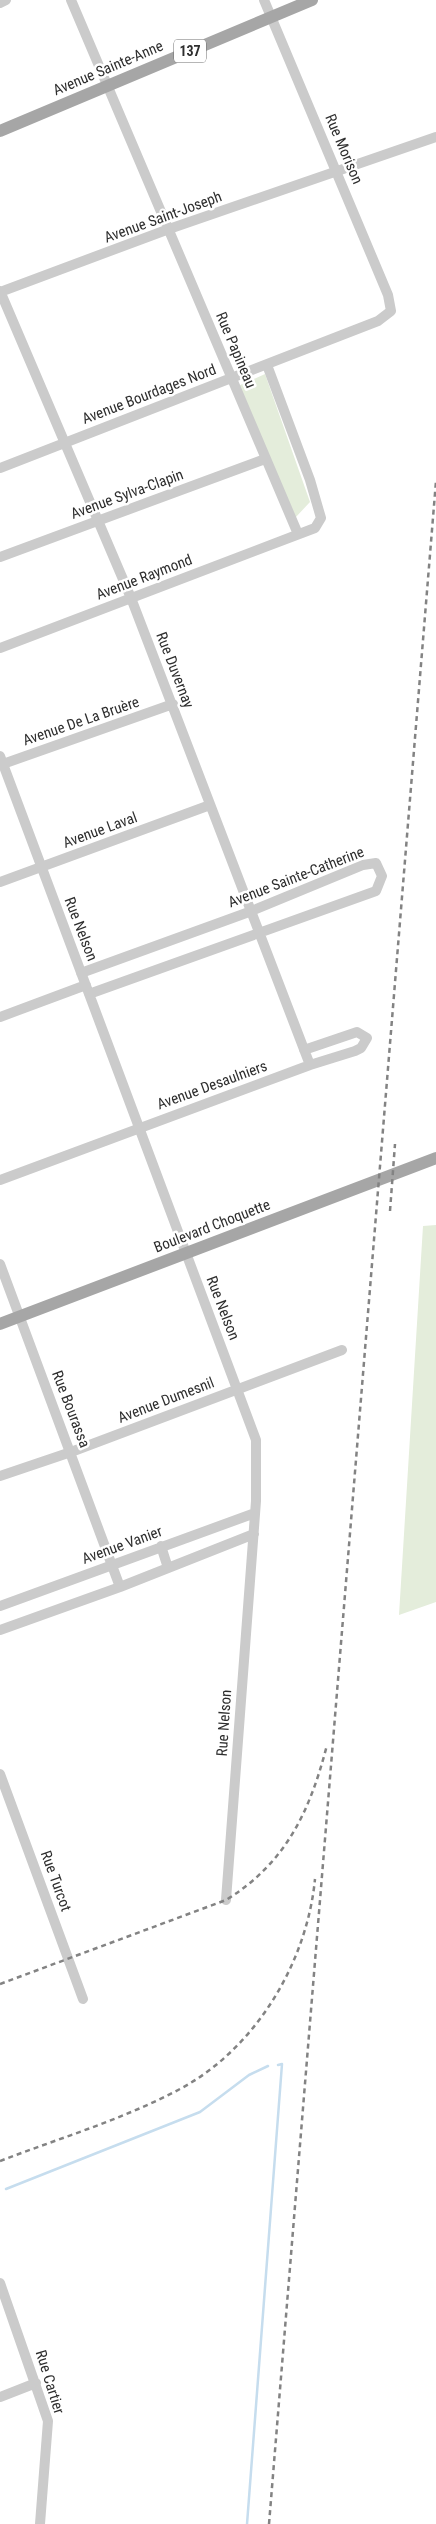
<svg xmlns="http://www.w3.org/2000/svg" width="436" height="2524" font-family="'Roboto Condensed',sans-serif">
	<rect width="100%" height="100%" fill="#fff"/>
	<path fill="#e4eddb" d="M265,374L310,502L295,518L238,386Z
		M436,1225V1602L399,1615L423,1226Z"/>
	<g fill="none" stroke-linecap="round" stroke-linejoin="round">
		<path stroke="#c6ddee" stroke-width="2.5" d="M6,2189L200,2112L249,2075L268,2066
			M247,2524L282,2064L278,2065"/>
		<path stroke="#cbcbcb" stroke-width="10" d="M71,0L298,534
			M0,3L6,0
			M0,291L131,598L310,1065
			M0,292L169,229L436,137
			M0,468L378,321L391,311L388,295L264,0
			M0,557L265,459
			M0,648L315,528L321,518L310,480L267,365
			M0,756L256,1440V1501L226,1900
			M0,765L173,704
			M0,882L210,805
			M81,973L249,912L363,865L376,863L382,876L376,891L89,994
			M0,1017L86,985
			M0,1180L310,1065L355,1051L361,1048L367,1038L357,1032L304,1050
			M0,1264L120,1587
			M0,1476L71,1452L342,1350
			M161,1546L168,1568
			M0,1606L255,1513
			M0,1630L120,1587L254,1534
			M0,1774L83,1999
			M0,2283L48,2421L40,2524
			M0,2397L36,2383"/>
		<path stroke="#a6a6a6" stroke-width="12" d="M0,131L312,0
			M0,1324L436,1158"/>
		<path stroke="#838383" stroke-width="2.5" stroke-dasharray="5 4" stroke-linecap="butt" d="M390,1211L395,1144
			M0,1984L226,1900C286,1863 310,1811 327,1745
			M0,2161C60,2138 124,2119 180,2089C255,2049 307,1963 315,1879
			M269,2524L436,481"/>
	</g>
	<g text-anchor="middle" dominant-baseline="central" stroke-width="5" stroke-linejoin="round" paint-order="stroke">
		<rect fill="#fff" stroke="#6d6d6d" stroke-width="1" x="174" y="39.5" width="32" height="23" rx="4"/>
		<g font-size="14" font-weight="bold" fill="#2e2e2e">
			<text x="190" y="51">137</text>
		</g>
		<g font-size="15" fill="#2e2e2e" stroke="#fff">
			<text transform="translate(108 68) rotate(-23)">Avenue Sainte-Anne</text>
			<text transform="translate(344 149) rotate(67)">Rue Morison</text>
			<text transform="translate(163 217) rotate(-20)">Avenue Saint-Joseph</text>
			<text transform="translate(236 350) rotate(67)">Rue Papineau</text>
			<text transform="translate(149 394) rotate(-21)">Avenue Bourdages Nord</text>
			<text transform="translate(127 494) rotate(-20)">Avenue Sylva-Clapin</text>
			<text transform="translate(144 577) rotate(-21)">Avenue Raymond</text>
			<text transform="translate(175 670) rotate(69)">Rue Duvernay</text>
			<text transform="translate(81 721) rotate(-19)">Avenue De La Bruère</text>
			<text transform="translate(100 830) rotate(-20)">Avenue Laval</text>
			<text transform="translate(296 877) rotate(-21)">Avenue Sainte-Catherine</text>
			<text transform="translate(81 929) rotate(69)">Rue Nelson</text>
			<text transform="translate(212 1085) rotate(-20)">Avenue Desaulniers</text>
			<text transform="translate(212 1226) rotate(-21)">Boulevard Choquette</text>
			<text transform="translate(223 1308) rotate(69)">Rue Nelson</text>
			<text transform="translate(166 1400) rotate(-21)">Avenue Dumesnil</text>
			<text transform="translate(71 1409) rotate(69)">Rue Bourassa</text>
			<text transform="translate(122 1545) rotate(-20)">Avenue Vanier</text>
			<text transform="translate(224 1723) rotate(-86)">Rue Nelson</text>
			<text transform="translate(56 1881) rotate(70)">Rue Turcot</text>
			<text transform="translate(50 2382) rotate(73)">Rue Cartier</text>
		</g>
	</g>
</svg>
